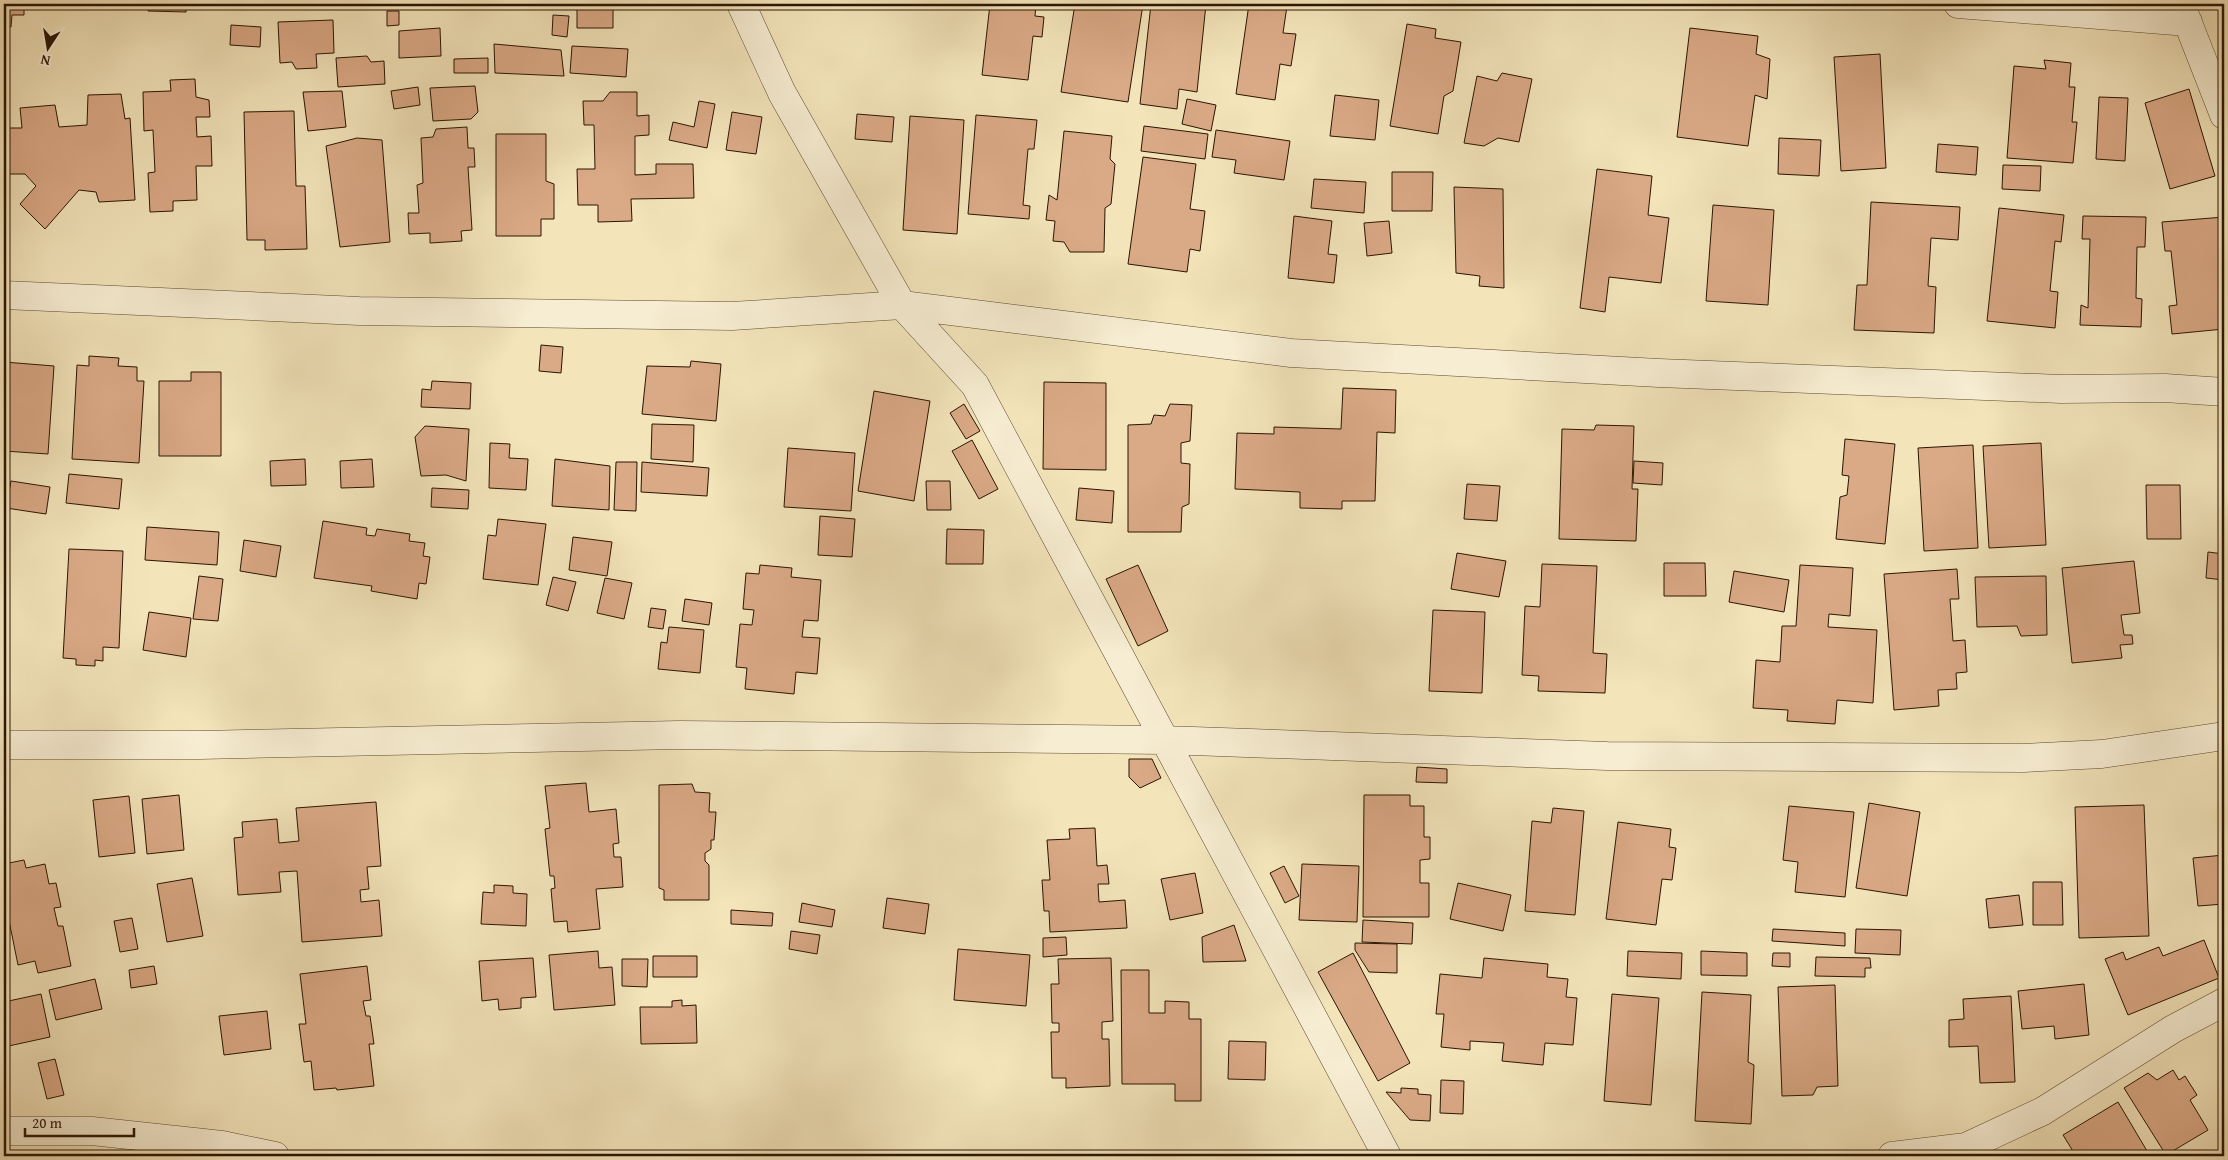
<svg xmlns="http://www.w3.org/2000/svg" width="2228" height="1160" font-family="'Gentium Book Plus',serif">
	<rect width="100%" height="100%" fill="#f3e4ba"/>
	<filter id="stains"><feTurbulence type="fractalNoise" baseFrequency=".004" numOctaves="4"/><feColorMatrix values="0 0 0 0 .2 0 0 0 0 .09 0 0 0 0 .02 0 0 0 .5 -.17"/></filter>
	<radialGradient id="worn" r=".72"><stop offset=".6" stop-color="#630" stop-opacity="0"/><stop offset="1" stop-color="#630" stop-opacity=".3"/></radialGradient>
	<path fill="#daa986" stroke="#2b1502" d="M4,4H24V15H12L11,27H4Z
		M148,4H186V12L148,11Z
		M577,4H613V28H577Z
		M990,4H1036L1035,16L1044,17L1042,37L1033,36L1028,80L982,75Z
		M1075,4H1143L1128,102L1061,92Z
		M1151,4H1206L1197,92L1179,89L1177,109L1140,104Z
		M1249,4L1287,6L1283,33L1296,34L1291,66L1280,64L1275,100L1236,94Z
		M387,11H399V25L387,26Z
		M553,15L569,16L567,37L552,35Z
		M333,20L334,53L316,54L317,68L296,69L292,62L280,63L278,22Z
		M1407,24L1436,29L1435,38L1461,42L1453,91L1444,96L1438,134L1390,126Z
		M231,25L261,27L260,47L230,45Z
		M440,28L441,56L399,58V31Z
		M1690,28L1758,36L1756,54L1770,59L1767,99L1755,95L1748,146L1677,137Z
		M494,44L561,50L564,76L495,73Z
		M572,46L628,49L626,77L570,73Z
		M1880,54L1886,168L1841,171L1834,57Z
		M367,56L371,62L384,61L385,84L338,87L336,58Z
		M488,58V73H454V59Z
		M2044,60L2071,63L2069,87H2075L2072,122H2077L2073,163L2007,158L2014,66L2046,69Z
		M1502,73L1532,79L1519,142L1498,138L1484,146L1464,143L1477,76L1497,81Z
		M195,79L196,97L209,100L210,117H196L197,137L211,136L212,166H196L197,200L173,201V211L150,212L148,173L155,172L153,130L144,131L143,92L171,91L170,80Z
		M475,86L478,112L471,119L433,121L430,88Z
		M418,87L420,105L394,109L391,91Z
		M2189,89L2215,176L2170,189L2145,103Z
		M342,91L346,127L308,131L303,92Z
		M610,92H637V116L649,115V135L635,136V175L656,174V164H693L694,198L631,199L632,221L598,222V205H578L577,169H595L594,125H584L583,101H603Z
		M121,94L125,119L130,118L135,200L99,202L96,192L79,190L45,229L20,204L36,186L25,174H4V128H22L20,108L55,105L59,127L87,125L88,95Z
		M1335,95L1379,100L1375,140L1330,136Z
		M2099,97L2128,98L2125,161L2096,159Z
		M1187,99L1216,105L1211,131L1182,124Z
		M699,101L715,104L707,148L669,140L673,122L694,127Z
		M294,111L296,186H305L307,249L265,250V240H247L244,112Z
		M732,112L762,117L756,154L726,150Z
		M857,114L894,117L892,142L855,139Z
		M976,115L1037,120L1034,149H1028L1023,205L1030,206L1029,219L968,214Z
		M910,116L964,120L957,234L903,230Z
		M1144,126L1208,134L1205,159L1141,151Z
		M467,127L468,148H474L475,167H468L472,230L461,231L462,241L430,243V233L409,234L408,213H419L417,185L423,183L421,138L433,137L436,129Z
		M1216,130L1290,141L1284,180L1234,173L1236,160L1212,157Z
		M1064,131L1112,136L1110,159L1115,164L1111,204L1105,208L1104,252H1070L1064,242L1053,241L1055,221L1046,220L1049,195L1057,200Z
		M496,134H546V181L554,184V219H541V236H496Z
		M357,138L382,140L390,242L340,247L326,146Z
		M1779,138L1821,140L1819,176L1778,174Z
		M1938,144L1978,147L1976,175L1936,172Z
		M1143,157L1196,164L1190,209L1205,211L1200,251L1190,249L1187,272L1128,264Z
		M2003,165L2041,166L2040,191L2002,189Z
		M1597,169L1652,176L1648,215L1669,218L1661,283L1609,277L1605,312L1580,308Z
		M1392,172H1433L1432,211H1392Z
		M1314,179L1366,182L1364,213L1311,208Z
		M1454,187L1503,189L1504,288L1479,286L1480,276L1456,273Z
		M1871,202L1960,207L1958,240L1931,238L1928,286L1936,287L1934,333L1854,330L1857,285H1867Z
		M1713,205L1774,210L1768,305L1706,301Z
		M1999,208L2064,215L2061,242L2055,241L2050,291L2058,292L2055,328L1987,321Z
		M1294,216L1332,221L1328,254L1337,255L1334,283L1288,278Z
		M2083,216L2146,217L2145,247H2137L2136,298L2142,299L2141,327L2080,325L2081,305L2088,308L2090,239H2082Z
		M2224,217V329L2172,334L2169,306L2177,305L2171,251H2165L2162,222Z
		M1389,221L1392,253L1367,256L1364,223Z
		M541,345L563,347L561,373L539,371Z
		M89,356L119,358L118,366L137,367V381H144L139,463L72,459L77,365L89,366Z
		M691,361L721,364L716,421L642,414L647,366L690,367Z
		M4,362L54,366L48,454L4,451Z
		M191,372H221V456H159V381H191Z
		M432,381L471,383L470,409L421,407L422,389L431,390Z
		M1044,382L1106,383V470L1043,469Z
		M1343,388L1396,390L1395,433L1377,432L1375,501H1342V509L1300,508V492L1235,489L1237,433L1274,434V427L1341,429Z
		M874,391L930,401L914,501L858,491Z
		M964,404L980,431L966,439L950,413Z
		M1170,404L1192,405L1190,441L1181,443V463L1190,464L1189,504L1182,507L1181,532H1128V425L1151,424L1154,415L1165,416Z
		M652,424L694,425L693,462L651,459Z
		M1596,425L1634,426L1632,489H1638L1636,541L1559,539L1562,429L1594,430Z
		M425,426L469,429L466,481L446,475L421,476L415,437Z
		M1845,439L1895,444L1885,544L1836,539L1840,497L1847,495L1849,476L1842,475Z
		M972,440L998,489L979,499L952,451Z
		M490,443L510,444L509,458L528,459L526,490L489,488Z
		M2041,443L2046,545L1989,548L1983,446Z
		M1973,445L1978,548L1924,551L1918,448Z
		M788,448L855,453L851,511L784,507Z
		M305,459L306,485L271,486L270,461Z
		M372,459L374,487L341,488L340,461Z
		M555,459L610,466L609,510L552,506Z
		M1634,461L1663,463L1662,485L1633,483Z
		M616,462H637L636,511L614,510Z
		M642,462L709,468L707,496L641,492Z
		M69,474L122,479L119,509L66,503Z
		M11,481L50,487L46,514L6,508Z
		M926,481H950L951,510H927Z
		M1467,484L1500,486L1497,521L1464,519Z
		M2146,485H2180L2181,539H2147Z
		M432,488L469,490L468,509L431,507Z
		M1079,488L1114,491L1112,523L1076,520Z
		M820,516L855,519L852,557L818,555Z
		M498,519L546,524L538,585L483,579L488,535L496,536Z
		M323,521L367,528L366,535L375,536L377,529L410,534L409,541L425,543L423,556L430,557L426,584L419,583L417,599L371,591L372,586L314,578Z
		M147,527L219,532L217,565L145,560Z
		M947,529L984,530L983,564H946Z
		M573,537L612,542L607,576L569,570Z
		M244,540L281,546L276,577L240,571Z
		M69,549L123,551L119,648L103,647V661L95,660V666L76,665V659L63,658Z
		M2208,552L2224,554V580L2206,578Z
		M1457,553L1506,561L1499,597L1451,589Z
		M2134,561L2140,613L2121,615L2124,635H2132L2133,644L2120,645L2122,658L2072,663L2062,568Z
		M1664,563H1705L1706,596H1664Z
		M1542,564L1597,566L1593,653L1607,654L1605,693L1538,691L1539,676L1522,675L1525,606L1540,607Z
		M760,565L792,568L791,577L821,580L818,621L804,620L802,637L820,638L817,674L796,672L794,694L745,689L747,668L736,667L740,624L752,625L754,610L743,609L746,573L759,574Z
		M1138,565L1168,631L1138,646L1106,579Z
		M1800,565L1853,568L1850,616L1829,614L1828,627L1877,630L1873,703L1837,700L1835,724L1787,721L1788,710L1753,708L1756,660L1780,662L1782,626H1796Z
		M1957,569L1959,599H1950L1953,641L1965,640L1967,672L1956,673L1957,689L1938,690L1939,706L1894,710L1884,574Z
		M1734,571L1789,580L1784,612L1729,602Z
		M199,576L223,579L218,621L193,619Z
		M2046,576L2047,635L2021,636L2017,626L1977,627L1975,577Z
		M553,577L576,582L568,611L546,605Z
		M605,578L632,583L624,619L597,613Z
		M685,599L712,603L709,625L682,621Z
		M651,608L666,610L663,629L648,627Z
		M1433,610L1485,612L1482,693L1429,691Z
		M149,612L191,618L186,657L143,650Z
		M669,627L704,630L700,673L658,669L661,642L667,643Z
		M1129,759H1152L1161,778L1140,788L1129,777Z
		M1417,767L1447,769V783L1416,782Z
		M586,783L589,812L616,809L619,843L613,844L614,857H621L623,887L596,889L600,929L568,932L567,921L554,922L551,889L555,888L554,876H550L545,829L550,828L545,786Z
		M692,784L695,792L710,793L709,812H716L714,840H711V849L705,853V861L709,865V900H664V890L659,888V785Z
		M179,795L184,850L147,854L142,799Z
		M1364,795H1410V806H1424V837H1430V859L1420,860V883H1429V917H1363Z
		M129,796L135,853L99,857L93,800Z
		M376,802L381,866L367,867L369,889L360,890L361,902L379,900L382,936L302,942L297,871L279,872L281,892L238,895L234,838L243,837L242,822L277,819L279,843L299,841L296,808Z
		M1869,803L1920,812L1907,896L1856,888Z
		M2144,805L2149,936L2079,938L2075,807Z
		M1789,806L1854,812L1845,897L1795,892L1798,862L1783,860Z
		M1553,808L1584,811L1575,915L1525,911L1532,821L1551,823Z
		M1618,822L1671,829L1669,847L1676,848L1672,880L1662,879L1656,925L1606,919Z
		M1095,828L1097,866L1107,865L1109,884H1098L1099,902L1125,900L1127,928L1050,932L1049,911H1044L1042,880H1050L1047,840L1070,839L1069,829Z
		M2224,855V904L2198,906L2193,858Z
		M24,860L26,868L45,864L49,884L56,883L61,907L54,908L58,926H63L71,966L38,973L35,961L18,965L4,896V864Z
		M1302,864L1359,866L1357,922L1299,920Z
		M1284,866L1299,896L1285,903L1270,873Z
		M1195,873L1203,913L1170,920L1161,879Z
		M192,878L203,936L167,942L157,884Z
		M2033,882H2062L2063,925H2033Z
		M1458,883L1511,895L1503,931L1450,919Z
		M494,885L513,886V893L527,894L526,926L481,924L483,892L494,893Z
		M2019,895L2023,925L1989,928L1986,899Z
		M887,898L929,904L925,934L883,928Z
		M802,903L835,910L832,927L799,922Z
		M731,910L773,913L772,926L731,924Z
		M132,918L138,949L120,952L114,921Z
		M1363,920L1413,923L1412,944L1362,942Z
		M1234,925L1246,961L1203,962L1202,937Z
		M1773,929L1845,933V946L1772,941Z
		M1856,929L1901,930L1900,955L1855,953Z
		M791,931L820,935L817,954L789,949Z
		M1066,937L1067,955L1043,957V938Z
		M2204,940L2219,978L2128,1015L2105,959L2123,952L2126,960L2159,947L2163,956Z
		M1355,943L1397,944V973L1369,972L1355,950Z
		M958,949L1030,955L1026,1006L954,1000Z
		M598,951L599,968L612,967L615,1005L554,1010L549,955Z
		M1628,951L1682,953L1681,979L1627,976Z
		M1701,951L1747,953V976L1701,975Z
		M1353,953L1410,1063L1378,1081L1318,972Z
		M1773,953H1790V967L1772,966Z
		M653,956H697V977H653Z
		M1816,957L1870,958L1871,968H1865V977L1815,976Z
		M533,958L536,997L521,998V1008L499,1010L498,999L482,1001L479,961Z
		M1111,958L1113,1021L1102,1022V1039H1109L1110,1086L1066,1088V1078H1052L1051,1032H1059V1023H1052L1051,984H1059L1058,959Z
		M1484,958L1548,964L1547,977L1568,979L1566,997L1577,998L1573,1045L1545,1043L1543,1065L1502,1061L1504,1043L1470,1041V1050L1441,1047L1444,1014H1436L1440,974L1482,978Z
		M622,959H648L647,987L622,986Z
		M154,966L157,984L131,988L129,970Z
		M367,966L371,1000L363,1001L366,1016H370L374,1044H369L374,1086L337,1090L336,1088L314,1090L311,1061L304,1062L299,1024H306L300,974Z
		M1121,970H1149V1013H1165V1001L1189,1002V1019H1201V1101H1175V1084H1122Z
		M95,979L102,1009L56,1020L49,990Z
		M2084,984L2089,1035L2055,1039L2054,1026L2022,1029L2018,991Z
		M1835,985L1838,1086L1817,1087L1813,1095L1782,1096L1778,987Z
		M1702,992L1751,995L1748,1062L1754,1065L1751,1124L1695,1121Z
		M41,994L50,1037L4,1047V1002Z
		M1612,994L1659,998L1651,1105L1604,1101Z
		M2011,996L2015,1082L1980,1083L1978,1046L1949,1047V1020L1964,1019L1963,999Z
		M682,1000V1006L696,1005L697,1043L641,1044L640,1007H672V1001Z
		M267,1011L271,1049L224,1055L219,1016Z
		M1229,1041L1266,1042L1265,1080L1228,1079Z
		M55,1059L64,1095L47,1099L38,1063Z
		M2173,1070L2179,1080L2185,1076L2197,1095L2190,1100L2208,1130L2166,1155L2124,1088L2148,1073L2157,1080Z
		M1441,1080L1464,1081L1463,1114L1440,1113Z
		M1401,1088L1418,1089V1094L1431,1095L1430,1121L1410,1120L1386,1092L1401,1093Z
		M2118,1102L2150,1156H2076L2063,1135Z"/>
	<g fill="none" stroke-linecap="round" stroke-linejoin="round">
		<defs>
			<path id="minor" d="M741,4L782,93L902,305L975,385L1387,1156
				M1958,4L2188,22
				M2181,5L2224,115
				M4,295L359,311L732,316L902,305L1291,353L1659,373L2061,389L2165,388L2224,392
				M4,745H200L679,735L1165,740L1607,756L2023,758L2102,754L2224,736
				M4,1131H92L222,1145L275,1156
				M1892,1156L1966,1147L2043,1111L2173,1029L2224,1002"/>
		</defs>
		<use href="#minor" stroke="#5d4930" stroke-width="29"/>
		<use href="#minor" stroke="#f7edd2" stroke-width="28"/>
	</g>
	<rect width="2228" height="1160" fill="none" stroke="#f3e4ba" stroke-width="20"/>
	<rect x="5" y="5" width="2218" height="1150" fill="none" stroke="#2b1502" stroke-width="2.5"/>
	<rect x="10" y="10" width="2208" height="1140" fill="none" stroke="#2b1502"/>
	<g transform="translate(48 48) rotate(192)" stroke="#f7edd2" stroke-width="4" paint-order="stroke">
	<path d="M0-4L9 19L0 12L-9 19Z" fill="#2b1502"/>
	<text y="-8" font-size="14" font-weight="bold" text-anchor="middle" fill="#2b1502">N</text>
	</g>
	<path d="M25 1128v8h109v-8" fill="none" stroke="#2b1502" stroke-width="2.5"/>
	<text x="32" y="1128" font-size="15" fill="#2b1502" stroke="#f7edd2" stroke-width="4" paint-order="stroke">20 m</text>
	<rect width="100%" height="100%" filter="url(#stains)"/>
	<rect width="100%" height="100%" fill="url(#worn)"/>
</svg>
